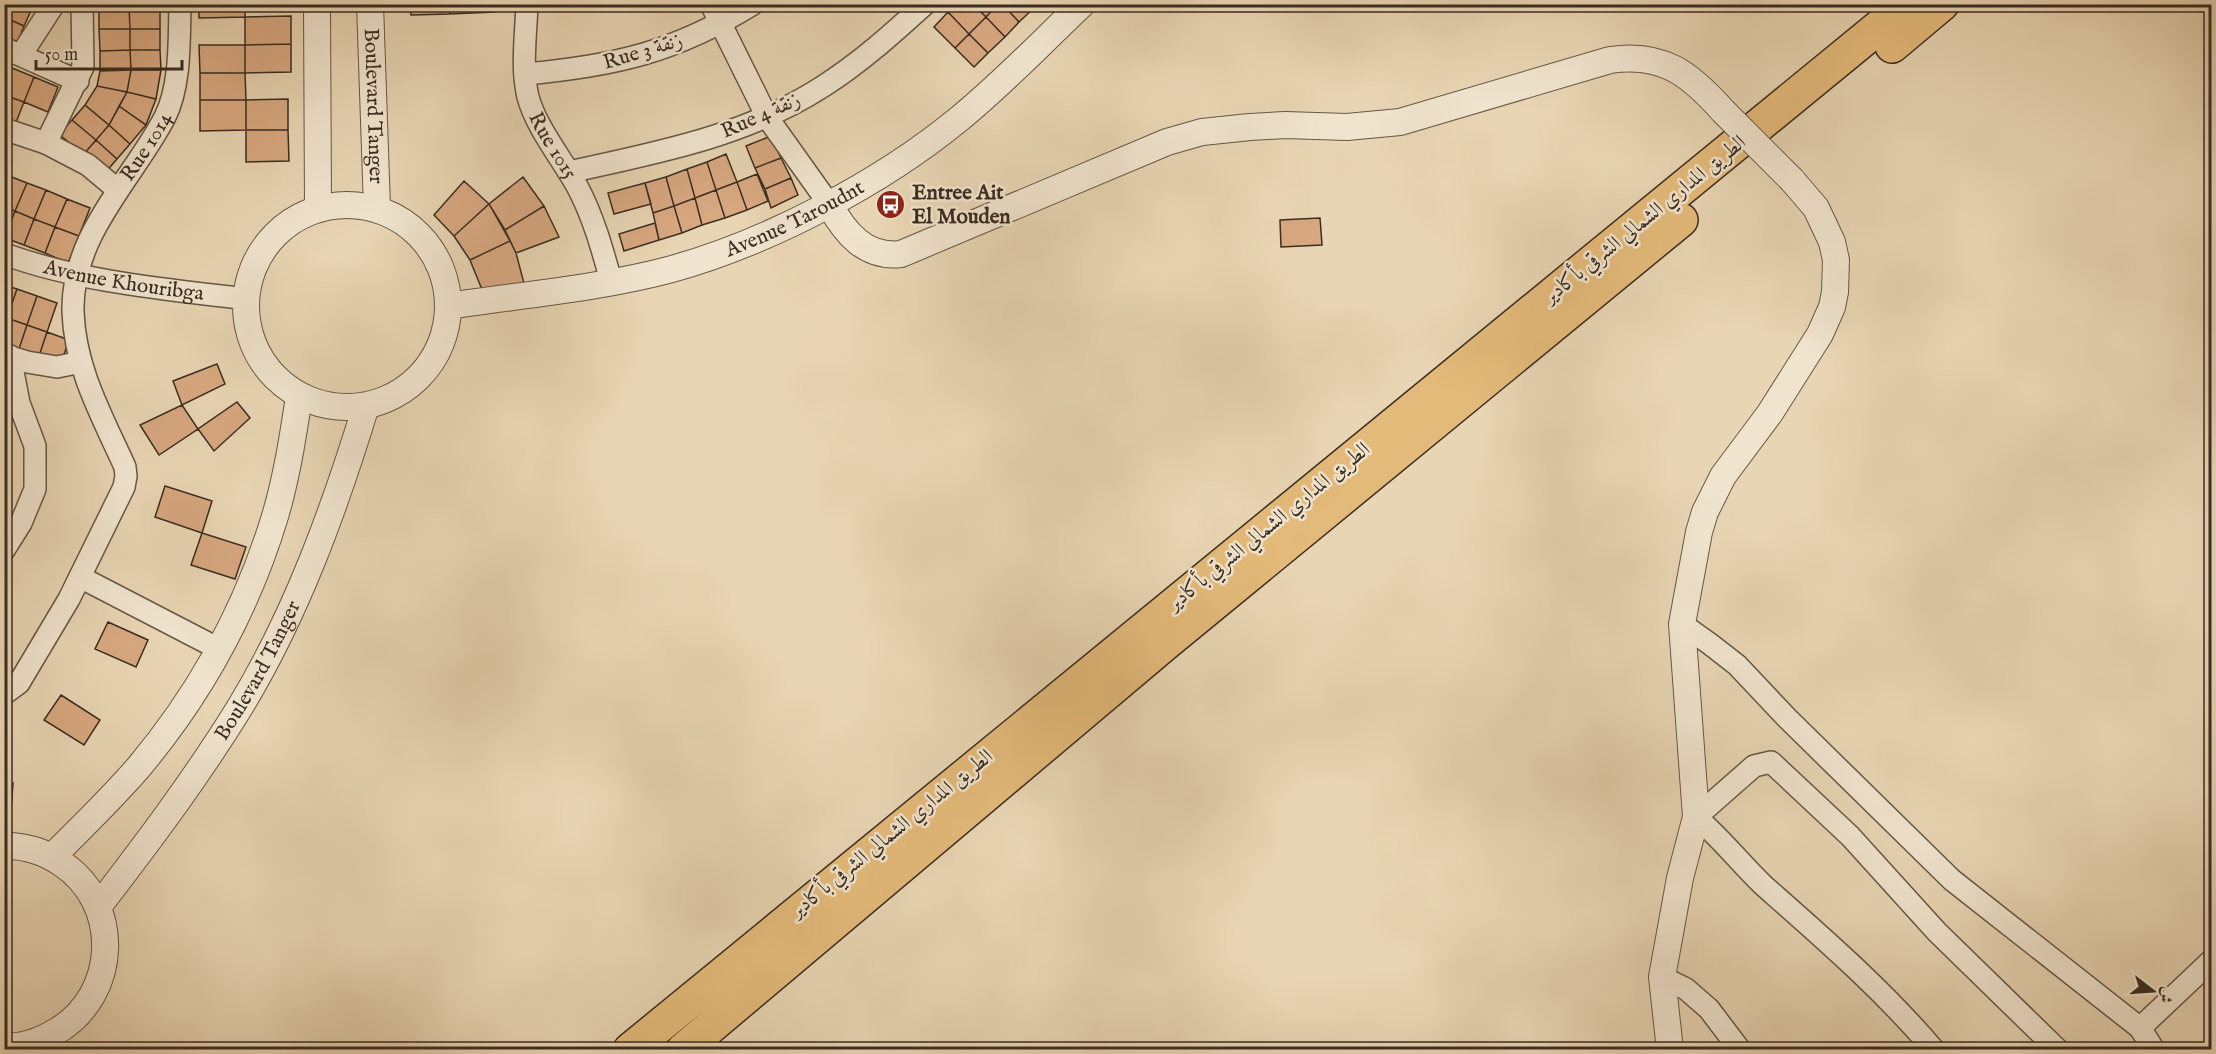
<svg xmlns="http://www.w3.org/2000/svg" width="2216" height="1054" font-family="'IM FELL English',Amiri,serif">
	<rect width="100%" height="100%" fill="#e8d5b3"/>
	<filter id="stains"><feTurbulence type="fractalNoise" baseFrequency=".00333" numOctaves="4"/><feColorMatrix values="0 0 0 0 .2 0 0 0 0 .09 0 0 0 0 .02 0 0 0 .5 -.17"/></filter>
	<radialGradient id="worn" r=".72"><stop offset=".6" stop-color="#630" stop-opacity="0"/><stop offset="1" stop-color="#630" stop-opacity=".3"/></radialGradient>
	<path fill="#d8a880" stroke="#3a2d22" stroke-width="1.5" d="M4,4H29L33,6L24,26L4,17Z
		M99,4H129V7L99,8Z
		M199,4H245V17L199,18Z
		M410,4H450V14L411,15Z
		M450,4H493L494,12L450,14Z
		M956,4H973L986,17L969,34L948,12Z
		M973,4H998L986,17Z
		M998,4H1002L1019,22L1005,37L986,17Z
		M1002,4H1033L1035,7L1019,22Z
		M1033,4H1046L1039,11Z
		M129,7H160V29H130Z
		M129,7L130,29H99V8Z
		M948,12L969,34L955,48L934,27Z
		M291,16V44L245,45V17Z
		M4,17L24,26L16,46L4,41Z
		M986,17L1005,37L988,53L969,34Z
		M99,29H130V50L100,51Z
		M130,29H160V50H130Z
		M969,34L988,53L974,67L955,48Z
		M291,44V72L245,73V45Z
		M199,45H245V73H200Z
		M130,50L131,70L100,71V51Z
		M130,50H160L161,70H131Z
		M4,66L12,68L4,86Z
		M12,68L34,77L24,102L4,95V86Z
		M131,70L127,92L97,86L100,71Z
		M131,70H161L156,99L127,92Z
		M200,73H245L246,100H200Z
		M34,77L58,87L48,112L24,102Z
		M97,86L127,92L109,125L85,105Z
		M127,92L156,99L146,125L119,106Z
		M4,95L24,102L13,130L4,127Z
		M288,99V130H246V100Z
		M200,100H246V130L200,131Z
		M85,105L109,125L96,140L72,120Z
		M119,106L146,125L130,144L109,125Z
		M72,120L96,140L83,155L59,134Z
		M109,125L130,144L117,159L96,140Z
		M246,130H288L289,161L246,162Z
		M771,136L781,158L755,168L746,146Z
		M96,140L117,159L104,174L83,155Z
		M726,154L737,182L716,190L707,162Z
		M781,158L791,178L765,189L755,168Z
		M707,162L716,190L695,198L687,169Z
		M687,169L695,198L674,206L666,177Z
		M4,174L27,183L15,211L4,207Z
		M757,174L768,201L747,210L737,182Z
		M523,177L544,206L505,230L489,204Z
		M666,177L674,206L653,213L645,183Z
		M791,178L798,195L771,208L765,189Z
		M464,181L489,204L454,236L434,215Z
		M737,182L747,210L725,218L716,190Z
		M27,183L46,190L34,219L15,211Z
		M645,183L651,204L614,214L608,193Z
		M46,190L67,199L55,227L34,219Z
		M716,190L725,218L702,225L695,198Z
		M695,198L702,225L682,233L674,206Z
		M67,199L90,208L79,236L55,227Z
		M489,204L510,241L470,260L454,236Z
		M544,206L559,237L516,253L505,230Z
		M674,206L682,233L659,240L653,213Z
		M4,207L15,211L5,238H4Z
		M15,211L34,219L24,245L5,238Z
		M1320,218L1322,245L1281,247L1280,220Z
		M34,219L55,227L45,253L24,245Z
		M655,223L659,240L624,251L619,234Z
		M55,227L79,236L68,263L45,253Z
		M510,241L516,253L525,287L483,292L470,260Z
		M4,285L17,289L7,318H4Z
		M17,289L37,296L27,325L7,318Z
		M37,296L57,303L47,332L27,325Z
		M7,318L27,325L18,352L4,347V324Z
		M27,325L47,332L38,359L18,352Z
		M47,332L69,340L60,366L38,359Z
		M217,364L225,384L182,405L173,381Z
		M237,402L250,418L214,451L198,429Z
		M182,405L198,429L159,455L140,425Z
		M165,486L212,501L202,533L155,517Z
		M202,533L246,547L235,579L191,565Z
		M108,622L148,640L136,667L95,649Z
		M61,695L100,720L84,745L44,720Z
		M4,783H13L10,826L4,827Z"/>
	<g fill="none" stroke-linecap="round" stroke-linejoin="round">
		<defs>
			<g id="minor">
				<path id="s1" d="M527,4C526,34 521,68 528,97C536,127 562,159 577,186C593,216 602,248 611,281"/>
				<path d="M711,4L767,117L829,204"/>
				<path d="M4,48L78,81"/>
				<path d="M21,55L54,4"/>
				<path d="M525,74C615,66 675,52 753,4"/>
				<path d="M4,129L46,143L88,165L118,190"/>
				<path d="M46,143L83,67L82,4"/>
				<path d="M569,172C656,153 746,136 822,87C860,63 892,34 925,4"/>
				<path id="s2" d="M4,254C82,282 164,289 246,299"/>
				<path d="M4,355L27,362L57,367L81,362"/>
				<path d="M4,550L21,523L35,489V446L19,403L10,356"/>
				<path d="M80,577L219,649"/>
				<path d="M1682,624L1710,644L1737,665L1787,718L1952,880L2140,1028L2154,1050"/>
				<path id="s3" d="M4,694L19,683L69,599L124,487L126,476L125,467C102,416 75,369 73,312C71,235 132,180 165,117C181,85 179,40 180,4"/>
				<path d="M1662,977L1686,989L1709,1009L1740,1050"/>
				<path d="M2140,1028L2212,960"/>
				<path d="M1934,1050C1882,989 1823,938 1763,885C1740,863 1720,837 1696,817L1754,766L1771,762L1850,836L1937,932L2058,1050"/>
			</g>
			<g id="tertiary">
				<path d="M317,4L318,208"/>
				<path id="s4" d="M370,4L377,208"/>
				<path d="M829,204C845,233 865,258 901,254L1167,142L1202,132L1250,127L1285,125L1347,127L1400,122L1610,60C1663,52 1690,74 1723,111"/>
				<circle cx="347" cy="306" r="101"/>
				<path id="s5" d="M448,306C521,295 602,288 672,269C769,242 881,183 959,119C1002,84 1041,43 1082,4"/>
				<path d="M4,846C24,845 45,852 61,863C122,903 119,994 57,1031C42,1040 22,1048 4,1046"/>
				<path d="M52,857C81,828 111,799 138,768C201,693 248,607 276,513C287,475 293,436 299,397"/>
				<path id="s6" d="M98,907C148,842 197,777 240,707C297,613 334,510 366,406"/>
				<path d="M1670,1050L1662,977L1680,878L1696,817L1682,624L1699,532L1705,512L1723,476L1770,413L1820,334L1832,307L1835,292L1836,260L1832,242L1816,208L1792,180"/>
			</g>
			<path id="trunk" d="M1892,46L1942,4
				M630,1050L1907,4
				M683,1050L1166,643L1681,220"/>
		</defs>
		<use href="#minor" stroke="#665746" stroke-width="24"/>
		<use href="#tertiary" stroke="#665746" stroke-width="28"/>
		<use href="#trunk" stroke="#3a2d22" stroke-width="36"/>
		<use href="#minor" stroke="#f0e4ce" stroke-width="21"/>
		<use href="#tertiary" stroke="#f0e4ce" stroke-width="26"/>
		<use href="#trunk" stroke="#e4ba7a" stroke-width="33"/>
		<defs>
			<path id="tertiary-bridge" d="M1723,111L1792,180"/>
		</defs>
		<use href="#tertiary-bridge" stroke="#665746" stroke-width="28" stroke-linecap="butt"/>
		<use href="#tertiary-bridge" stroke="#f0e4ce" stroke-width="26"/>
	</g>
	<defs>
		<symbol id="bus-disc" viewBox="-11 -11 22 22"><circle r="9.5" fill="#8f2418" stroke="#f0e4ce"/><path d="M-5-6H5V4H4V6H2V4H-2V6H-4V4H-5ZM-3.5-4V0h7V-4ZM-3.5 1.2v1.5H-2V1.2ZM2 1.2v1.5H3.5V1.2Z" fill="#fff"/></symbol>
	</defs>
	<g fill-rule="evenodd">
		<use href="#bus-disc" x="874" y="188" width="33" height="33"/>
	</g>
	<g text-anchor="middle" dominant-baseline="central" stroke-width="5" stroke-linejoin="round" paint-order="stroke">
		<g font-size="21" fill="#3a2d22" stroke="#f0e4ce">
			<text transform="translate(643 52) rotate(-17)">Rue 3 زنقة</text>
			<text stroke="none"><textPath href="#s4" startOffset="102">Boulevard Tanger</textPath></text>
			<text transform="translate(761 116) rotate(-24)">Rue 4 زنقة</text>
			<text stroke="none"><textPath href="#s3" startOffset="610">Rue 1014</textPath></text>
			<text stroke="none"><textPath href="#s1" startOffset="148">Rue 1015</textPath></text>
			<text stroke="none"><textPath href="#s5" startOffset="360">Avenue Taroudnt</textPath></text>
			<text transform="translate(1645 220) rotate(-39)">الطريق المداري الشمالي الشرقي بأكادير</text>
			<text stroke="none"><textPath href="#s2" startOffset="123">Avenue Khouribga</textPath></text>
			<text transform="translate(1269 527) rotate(-39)">الطريق المداري الشمالي الشرقي بأكادير</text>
			<text stroke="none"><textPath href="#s6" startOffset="286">Boulevard Tanger</textPath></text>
			<text transform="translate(892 834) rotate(-39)">الطريق المداري الشمالي الشرقي بأكادير</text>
		</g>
		<g font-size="21" font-weight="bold" fill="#3a2d22" stroke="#f0e4ce" text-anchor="start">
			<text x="912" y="193">Entree Ait<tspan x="912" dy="24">El Mouden</tspan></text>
		</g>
	</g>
	<rect width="2216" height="1054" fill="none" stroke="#e8d5b3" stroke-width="24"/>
	<rect x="6" y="6" width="2204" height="1042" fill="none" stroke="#3a2d22" stroke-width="3"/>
	<rect x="12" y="12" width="2192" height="1030" fill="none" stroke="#3a2d22" stroke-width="1.5"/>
	<g transform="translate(2153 991) rotate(107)" stroke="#f0e4ce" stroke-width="4.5" paint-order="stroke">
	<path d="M0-4.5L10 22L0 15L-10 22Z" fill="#3a2d22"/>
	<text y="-9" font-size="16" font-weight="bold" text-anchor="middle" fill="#3a2d22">ش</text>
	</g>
	<path d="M36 60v9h146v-9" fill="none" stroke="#3a2d22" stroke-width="3"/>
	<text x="45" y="60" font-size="18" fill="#3a2d22" stroke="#f0e4ce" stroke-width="4.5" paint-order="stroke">50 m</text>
	<rect width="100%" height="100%" filter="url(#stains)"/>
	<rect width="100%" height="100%" fill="url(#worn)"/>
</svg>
